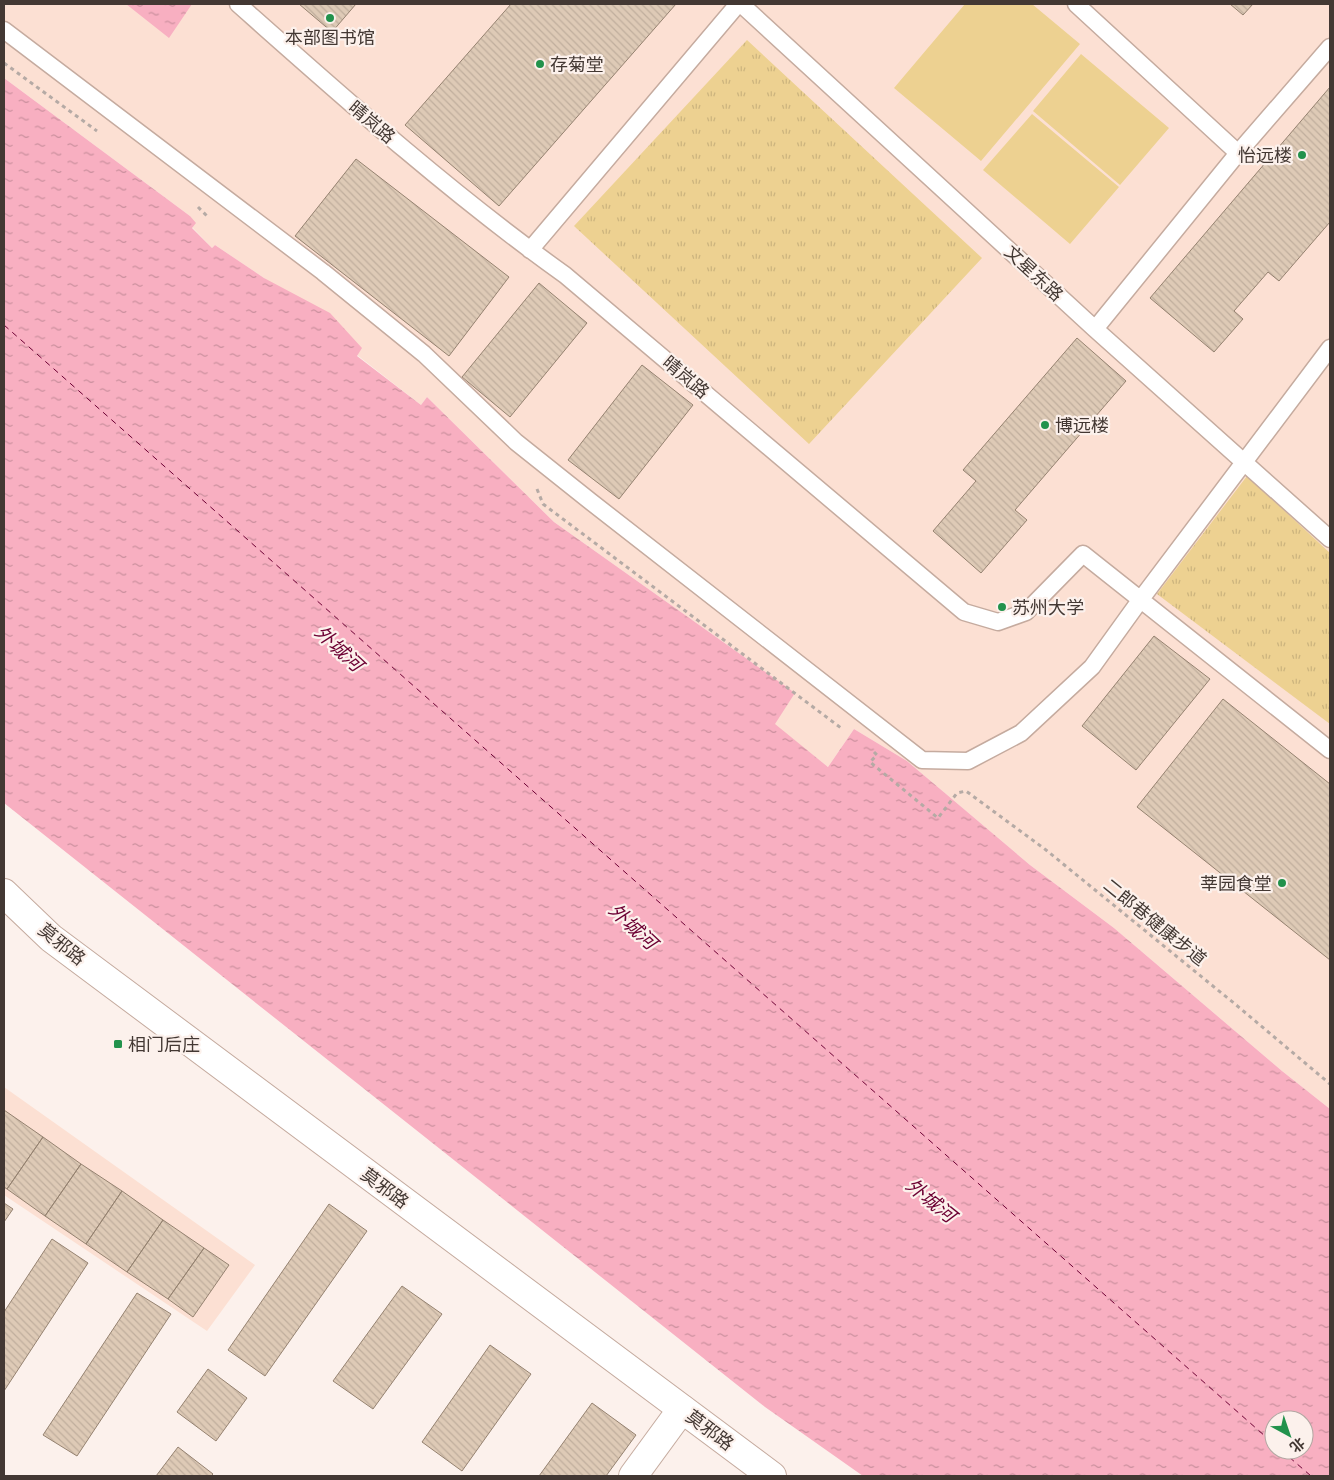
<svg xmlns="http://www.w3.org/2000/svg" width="1334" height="1480" font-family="'Public Sans','Noto Sans SC',sans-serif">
	<defs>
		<pattern id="grass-tufts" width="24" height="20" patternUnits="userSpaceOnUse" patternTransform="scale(1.25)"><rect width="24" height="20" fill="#edd191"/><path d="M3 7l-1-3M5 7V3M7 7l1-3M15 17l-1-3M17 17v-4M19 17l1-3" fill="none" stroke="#ccb47e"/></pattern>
		<pattern id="water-ripples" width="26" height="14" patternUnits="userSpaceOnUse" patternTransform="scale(1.25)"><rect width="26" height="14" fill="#f8afc1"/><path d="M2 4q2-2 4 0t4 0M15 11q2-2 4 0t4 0" fill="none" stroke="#ca8f9d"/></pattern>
		<pattern id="building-back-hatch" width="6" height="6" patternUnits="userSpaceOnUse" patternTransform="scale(1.25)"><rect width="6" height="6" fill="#decab6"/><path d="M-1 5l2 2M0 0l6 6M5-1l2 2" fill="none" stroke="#c0ae9d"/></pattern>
	</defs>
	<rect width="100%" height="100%" fill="#fcf1ec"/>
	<path fill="#fce0d3" d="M4,4H1330V1109L1282,1071L1114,928L1030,865L907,761L854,729L828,767L774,724L795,693L554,522L427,397L421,405L357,355L264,278L215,245L212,248L192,227L190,216L4,78Z
		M4,1087L255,1265L207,1331L4,1195Z"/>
	<path fill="url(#grass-tufts)" d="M747,40L982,258L809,444L574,226Z
		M1247,476L1330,553V724L1157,594Z"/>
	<path fill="#edd191" d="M965,4H1032L1080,44L981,161L894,88Z
		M1081,54L1169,128L1120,185L1033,111Z
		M1032,114L1119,187L1070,244L983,170Z"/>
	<path fill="url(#water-ripples)" fill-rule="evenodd" d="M126,4H192L169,38Z
		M4,78L190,216L196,223L192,228L212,248L215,245L264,278L330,313L362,348L357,356L421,405L427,397L554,522L795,693L775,724L828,767L854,729L907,761L1030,865L1114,928L1282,1071L1330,1109V1476H863L765,1407L4,803ZM1274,1420H1304V1450H1274Z"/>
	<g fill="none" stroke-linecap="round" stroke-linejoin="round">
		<path stroke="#6d0033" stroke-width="1" stroke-dasharray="6 5" stroke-linecap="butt" d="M4,325L1274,1444
			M1281,1450L1311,1476"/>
	</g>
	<path fill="url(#building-back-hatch)" stroke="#958270" d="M299,4H356L332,32Z
		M511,4H676L499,206L405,125Z
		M1230,4H1253L1243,15Z
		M1330,87V222L1279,281L1268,272L1234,311L1243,319L1214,352L1150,298Z
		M356,159L509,277L449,356L295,236Z
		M539,283L587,323L510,417L462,377Z
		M1077,338L1126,381L1015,510L1027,520L981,573L933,531L976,481L963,470Z
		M642,365L693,405L619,499L568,460Z
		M1154,636L1210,679L1136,770L1082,726Z
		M1223,699L1330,784V960L1137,807Z
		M4,1110L43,1137L7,1189L4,1187Z
		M43,1137L81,1164L45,1216L7,1189Z
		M81,1164L122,1191L86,1244L45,1216Z
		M122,1191L163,1220L127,1272L86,1244Z
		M4,1203L13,1209L4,1222Z
		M329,1204L367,1231L265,1376L228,1350Z
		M163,1220L204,1248L168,1299L127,1272Z
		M52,1239L88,1263L4,1391V1312Z
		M204,1248L229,1265L193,1317L168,1299Z
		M402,1286L442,1314L373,1409L333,1381Z
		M137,1293L171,1314L77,1456L43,1435Z
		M490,1345L531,1374L462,1471L422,1442Z
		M208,1369L247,1398L216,1441L177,1412Z
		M592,1403L636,1435L606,1476H539Z
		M178,1447L213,1474L211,1476H156Z"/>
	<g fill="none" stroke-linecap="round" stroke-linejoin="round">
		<defs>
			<path id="service" d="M238,4C344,98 450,193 565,275L964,612L998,622L1026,612L1083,554L1330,750
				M741,4L1095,329L1330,539
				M1076,4L1238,153
				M4,30L323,272L424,354L516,442L590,501L922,760L968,761L1021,733L1092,667L1141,599L1330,348
				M530,250L738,4
				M1095,329L1238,153L1330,47"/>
			<path id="tertiary" d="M633,1476L682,1409"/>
			<path id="secondary" d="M4,893L51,938L772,1476"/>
		</defs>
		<use href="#service" stroke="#c5ab9f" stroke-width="19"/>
		<use href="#tertiary" stroke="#c5ab9f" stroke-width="30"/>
		<use href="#secondary" stroke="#c5ab9f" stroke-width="30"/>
		<path stroke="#b5aaa5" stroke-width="3" stroke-dasharray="4 4" stroke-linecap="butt" d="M4,63L97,131
			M198,207L208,217
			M537,489L543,504L841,728
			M874,752L877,755L870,762L938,818L957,793L966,791L1046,850L1235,1004L1330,1084"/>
		<use href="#service" stroke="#fff" stroke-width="16"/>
		<use href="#tertiary" stroke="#fff" stroke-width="28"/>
		<use href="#secondary" stroke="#fff" stroke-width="28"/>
	</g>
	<g fill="#22924c" stroke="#fcf1ec" stroke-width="2">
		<circle cx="330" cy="18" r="5"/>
		<circle cx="540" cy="64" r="5"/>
		<circle cx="1302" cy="155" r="5"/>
		<circle cx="1045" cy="425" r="5"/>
		<circle cx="1002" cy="607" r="5"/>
		<circle cx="1282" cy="883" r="5"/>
		<rect x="113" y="1039" width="10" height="10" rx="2.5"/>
	</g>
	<g text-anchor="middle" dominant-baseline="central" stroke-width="4.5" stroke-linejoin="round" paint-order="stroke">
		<g font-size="18" fill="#433833" stroke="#fcf1ec" text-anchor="start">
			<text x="330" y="37" text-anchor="middle">本部图书馆</text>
			<text x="550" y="64">存菊堂</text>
			<text x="1292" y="155" text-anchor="end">怡远楼</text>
			<text x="1055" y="425">博远楼</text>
			<text x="1012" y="607">苏州大学</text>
			<text x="1272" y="883" text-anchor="end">莘园食堂</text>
			<text x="128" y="1044">相门后庄</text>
		</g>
		<g font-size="18" fill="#433833" stroke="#fcf1ec">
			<text transform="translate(372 122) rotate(40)">晴岚路</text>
			<text transform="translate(1034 273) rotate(43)">文星东路</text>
			<text transform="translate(686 377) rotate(40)">晴岚路</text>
			<text transform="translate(1155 922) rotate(39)">二郎巷健康步道</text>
			<text transform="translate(62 944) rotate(39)">莫邪路</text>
			<text transform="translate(385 1188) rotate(37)">莫邪路</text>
			<text transform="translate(710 1430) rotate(37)">莫邪路</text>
		</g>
		<g font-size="19" font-style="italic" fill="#6d0033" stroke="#fcf1ec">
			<text transform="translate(339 648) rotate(43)">外城河</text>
			<text transform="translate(633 926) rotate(43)">外城河</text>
			<text transform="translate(931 1200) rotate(39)">外城河</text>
		</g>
	</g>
	<rect width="1334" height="1480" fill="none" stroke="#433833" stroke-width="10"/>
	<g transform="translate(1289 1435) rotate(140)"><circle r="24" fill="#fcf1ec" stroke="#b2a7a2"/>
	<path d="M0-4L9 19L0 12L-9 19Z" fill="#22924c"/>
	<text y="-8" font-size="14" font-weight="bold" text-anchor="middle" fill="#433833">北</text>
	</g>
</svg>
